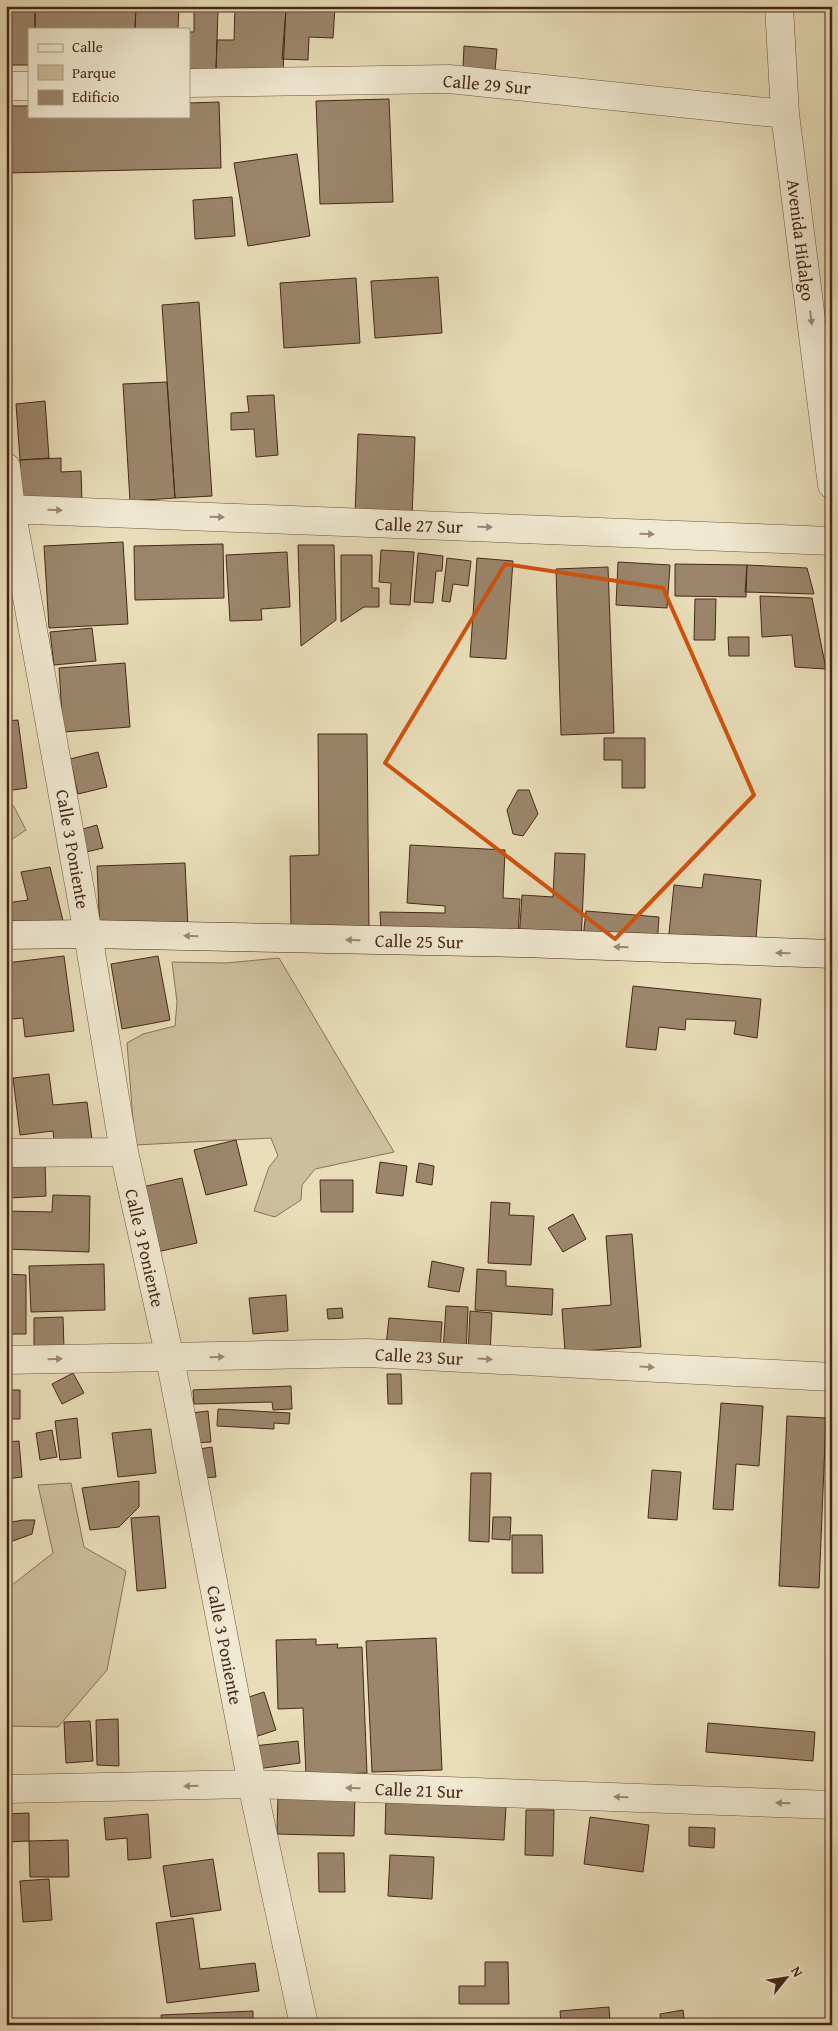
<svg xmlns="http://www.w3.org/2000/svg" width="838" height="2031" font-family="'Gentium Book Plus',serif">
	<rect width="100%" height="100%" fill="#e8ddb8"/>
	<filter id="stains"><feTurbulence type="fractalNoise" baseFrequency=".004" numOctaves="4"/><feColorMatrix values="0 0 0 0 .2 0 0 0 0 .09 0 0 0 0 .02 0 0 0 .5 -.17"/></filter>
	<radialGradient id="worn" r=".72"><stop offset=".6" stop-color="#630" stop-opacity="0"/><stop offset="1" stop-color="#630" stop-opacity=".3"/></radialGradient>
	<path fill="#cdbe9d" stroke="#8a725b" d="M6,805H13L26,830L6,843Z
		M279,958L394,1152L315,1169L302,1185L301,1200L275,1217L254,1211L269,1167L278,1156L271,1138L135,1145L127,1043L143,1034L175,1026L177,1002L172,962L226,963Z
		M71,1483L84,1547L126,1571L107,1670L58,1727L6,1726V1580L12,1585L53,1553L38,1485Z"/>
	<path fill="#9b866c" stroke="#472719" d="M6,6H35V29H29V65H6Z
		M35,6H136L135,29H35Z
		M136,6H179L178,29H135Z
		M235,6H286L283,73L216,70L217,40H234Z
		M301,6H335L333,38L309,37L308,60L282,59L286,9L301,10Z
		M451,6H523V10Z
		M194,11H218L216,70L189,69V32H194Z
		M464,46L497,49L495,71L463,69Z
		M389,99L393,202L320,204L316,101Z
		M219,102L221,168L6,173V106H29V116H189V103Z
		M297,154L310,236L248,246L234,163Z
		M232,197L235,236L195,239L193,200Z
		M438,277L442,333L375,338L371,281Z
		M356,278L360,343L284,348L280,283Z
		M199,302L212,496L175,498L162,305Z
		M829,309H832V347H828Z
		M167,382L175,498L130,501L123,384Z
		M274,395L278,455L256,457L254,429L231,430V413L249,412L247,396Z
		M45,401L49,458L20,460L16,404Z
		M358,434L415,437L412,517L355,515Z
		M61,458V472L81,471L82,503L22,505L20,460Z
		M123,542L128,624L49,628L44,546Z
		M223,544L224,598L135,600L134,546Z
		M298,545H334L336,620L301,646Z
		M381,550L414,552L410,605L390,604L391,583L379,582Z
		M287,552L290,607L261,609L262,620L230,621L226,555Z
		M418,553L443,556L442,571H436L433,603L414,602Z
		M341,555H372V588H379V607H364L341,622Z
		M447,558L471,561L468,586L453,584L450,602L442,601Z
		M477,558L513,561L506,659L470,657Z
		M618,562L670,565L667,608L616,605Z
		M675,564L747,565L746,597L675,596Z
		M747,565L807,568L814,594L745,592Z
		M608,567L614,733L561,735L556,569Z
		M760,596L812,598L826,669L795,667L792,635L762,637Z
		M695,599H716L715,640H694Z
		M92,628L96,661L54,665L50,632Z
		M728,637H749V656H729Z
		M125,663L130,727L63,732L59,668Z
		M18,720L27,788L6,791V721Z
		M318,734H367L369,926H291L290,856L319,855Z
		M604,738H645V788H622V760H604Z
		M98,752L107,787L78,794L70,759Z
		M518,790H529L538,814L523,836L513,834L507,810Z
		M97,825L103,848L82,853L76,831Z
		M410,845L505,850L503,898L520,899L518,938L381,931L380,912L445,913V906L407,903Z
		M555,853L585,854L581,943L519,940L522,895L553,897Z
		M185,863L188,928L100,932L97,866Z
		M50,867L65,929L6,933V903L28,900L21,872Z
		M704,874L761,880L755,949L668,943L674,885L702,888Z
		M586,911L659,917L657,946L583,938Z
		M64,956L74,1031L25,1037L23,1018L12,1019L11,1005L6,1006V963Z
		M158,956L170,1020L122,1029L111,964Z
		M633,986L761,999L757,1038L734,1034L736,1021L686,1019L685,1030L659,1027L656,1050L626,1047Z
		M6,1074H11L12,1118H6Z
		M49,1074L53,1105L87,1102L93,1147L55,1151L53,1131L20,1135L13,1078Z
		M236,1140L247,1185L206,1195L194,1150Z
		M45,1162L46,1196L10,1198L9,1187H6V1163Z
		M380,1162L407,1166L403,1196L376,1193Z
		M419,1163L434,1166L432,1185L416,1182Z
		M182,1178L197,1243L157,1252L142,1187Z
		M320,1180H353V1212H321Z
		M53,1195L90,1196L89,1252L6,1249V1211L52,1212Z
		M491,1202L510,1203L509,1215L534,1216L531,1265L488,1263Z
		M573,1214L586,1239L563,1252L548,1228Z
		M632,1234L641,1347L565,1352L562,1309L611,1305L606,1236Z
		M432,1261L464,1268L459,1292L428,1287Z
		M104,1264L105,1310L31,1312L29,1266Z
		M477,1269L506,1271V1286L553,1289L552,1315L475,1310Z
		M6,1274L26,1275V1334H6Z
		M286,1295L288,1331L253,1334L249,1298Z
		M446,1306L468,1307L466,1354L443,1352Z
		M342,1308L343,1318L328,1319L327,1309Z
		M470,1311L492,1313L490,1354L468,1353Z
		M63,1317L64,1349L34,1350V1318Z
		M389,1318L442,1322L440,1350L386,1346Z
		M73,1373L84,1393L62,1404L52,1384Z
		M387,1374H401L402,1404H388Z
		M291,1386L292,1409L273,1410L272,1402L194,1404L193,1390Z
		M6,1390H20V1419H6Z
		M721,1403L763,1406L759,1466L736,1464L733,1510L713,1509Z
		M218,1409L290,1413L289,1424L274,1423V1429L217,1426Z
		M208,1411L211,1442L193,1443L191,1413Z
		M787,1416L826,1418L819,1588L779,1586Z
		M77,1418L81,1458L60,1460L55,1421Z
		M151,1429L156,1473L118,1477L112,1433Z
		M52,1430L57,1457L40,1460L36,1433Z
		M19,1441L22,1477L6,1479V1442Z
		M212,1447L216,1477L203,1478L199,1449Z
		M652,1470L681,1472L677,1520L648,1518Z
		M471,1473H491L489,1542L469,1541Z
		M139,1481V1507L119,1527L90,1530L82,1488Z
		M159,1516L166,1588L137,1591L131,1518Z
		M493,1517H511L510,1540L492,1539Z
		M23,1520H35L32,1534L10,1542L6,1523Z
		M512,1535H542L543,1573H512Z
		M436,1638L442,1770L372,1772L366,1641Z
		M316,1639V1645L338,1644L337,1648L362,1647L367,1773L306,1775L303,1708L278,1709L276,1640Z
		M264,1692L276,1730L255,1737L243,1699Z
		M118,1719L119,1766L97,1765L96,1720Z
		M90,1721L93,1761L66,1763L64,1722Z
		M708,1723L815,1732L813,1761L706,1752Z
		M298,1741L300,1763L257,1769L254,1746Z
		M278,1794L355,1795L354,1836L277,1834Z
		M386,1799L506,1806L504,1840L385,1834Z
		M526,1810H554L553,1856L525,1855Z
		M29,1813V1841L6,1842V1814Z
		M148,1814L151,1858L128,1860L127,1838L106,1840L104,1818Z
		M590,1817L649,1825L643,1872L584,1864Z
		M689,1827L715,1828L714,1848L689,1846Z
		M68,1840L69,1877H30L29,1841Z
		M318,1853H344L345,1892H319Z
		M390,1855L434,1857L432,1899L388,1896Z
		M213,1859L221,1910L171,1917L163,1866Z
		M49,1879L52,1920L23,1922L20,1881Z
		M193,1918L200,1969L255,1963L259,1991L167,2003L156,1923Z
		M485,1962H508L509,2004H459V1986H485Z
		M609,2007L610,2025H561L560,2011Z
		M683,2010L685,2025H661L660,2014Z
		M253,2011V2025H162L161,2015Z"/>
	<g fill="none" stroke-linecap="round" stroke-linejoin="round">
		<defs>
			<path id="street" d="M779,6L785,114L832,485
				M189,83L449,79L785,114
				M6,86H29
				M6,467L11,509L88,934L124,1152L170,1358L252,1784L304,2025
				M6,509L832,541
				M6,1153L124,1152
				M6,1360L367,1353L832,1377
				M6,1789L252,1784L832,1805"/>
			<path id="secondary" d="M6,935L88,934L522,943L832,954"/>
		</defs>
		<use href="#street" stroke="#6f5441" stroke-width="29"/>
		<use href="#secondary" stroke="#472719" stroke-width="29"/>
		<use href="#street" stroke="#f0e9d1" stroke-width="28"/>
		<use href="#secondary" stroke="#f0e9d1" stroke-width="28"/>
	</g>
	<defs><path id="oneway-solid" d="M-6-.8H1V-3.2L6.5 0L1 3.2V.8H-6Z" transform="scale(1.25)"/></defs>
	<g fill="#9c8875">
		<use href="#oneway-solid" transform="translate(811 318) rotate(83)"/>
		<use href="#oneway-solid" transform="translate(55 510) rotate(2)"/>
		<use href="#oneway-solid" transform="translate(217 517) rotate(2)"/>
		<use href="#oneway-solid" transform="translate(485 527) rotate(2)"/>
		<use href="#oneway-solid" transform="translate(647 534) rotate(2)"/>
		<use href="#oneway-solid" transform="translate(191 936) rotate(-179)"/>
		<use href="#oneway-solid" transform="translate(353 940) rotate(-179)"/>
		<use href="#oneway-solid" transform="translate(621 947) rotate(-178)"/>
		<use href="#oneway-solid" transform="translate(783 953) rotate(-178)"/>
		<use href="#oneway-solid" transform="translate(217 1357) rotate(-1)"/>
		<use href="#oneway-solid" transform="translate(55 1359) rotate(-1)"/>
		<use href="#oneway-solid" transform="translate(485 1359) rotate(3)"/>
		<use href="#oneway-solid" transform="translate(647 1367) rotate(3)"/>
		<use href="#oneway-solid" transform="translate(191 1786) rotate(179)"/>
		<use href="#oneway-solid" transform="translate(353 1788) rotate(-178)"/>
		<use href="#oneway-solid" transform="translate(621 1797) rotate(-178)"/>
		<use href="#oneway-solid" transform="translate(783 1803) rotate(-178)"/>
	</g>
	<path fill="none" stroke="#d0520e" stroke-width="4" stroke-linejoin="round" d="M505,564L663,588L754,795L615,939L385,763Z"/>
	<g text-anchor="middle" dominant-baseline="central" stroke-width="4" stroke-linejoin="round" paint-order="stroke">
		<g font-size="18" fill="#472719" stroke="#f0e9d1">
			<text transform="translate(487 84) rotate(5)">Calle 29 Sur</text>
			<text transform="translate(801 240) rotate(83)">Avenida Hidalgo</text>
			<text transform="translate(419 525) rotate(2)">Calle 27 Sur</text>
			<text transform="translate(73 849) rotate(80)">Calle 3 Poniente</text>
			<text transform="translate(419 941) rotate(1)">Calle 25 Sur</text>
			<text transform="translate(145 1248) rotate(77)">Calle 3 Poniente</text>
			<text transform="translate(419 1356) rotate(3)">Calle 23 Sur</text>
			<text transform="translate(225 1645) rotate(79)">Calle 3 Poniente</text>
			<text transform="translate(419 1790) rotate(2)">Calle 21 Sur</text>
		</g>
	</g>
	<rect width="838" height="2031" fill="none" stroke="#e8ddb8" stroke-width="25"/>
	<rect x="8" y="8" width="823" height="2016" fill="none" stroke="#472719" stroke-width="2.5"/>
	<rect x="12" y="12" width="813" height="2006" fill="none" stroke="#472719"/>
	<rect x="28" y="28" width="162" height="90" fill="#f0e9d1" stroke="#ac9b87"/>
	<rect x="38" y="44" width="25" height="8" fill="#f0e9d1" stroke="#ac9b87"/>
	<text x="72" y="52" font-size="15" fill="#472719">Calle</text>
	<rect x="38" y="65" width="25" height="15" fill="#cdbe9d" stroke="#ac9b87"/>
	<text x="72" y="78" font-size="15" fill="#472719">Parque</text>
	<rect x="38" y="90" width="25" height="15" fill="#9b866c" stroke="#ac9b87"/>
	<text x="72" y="102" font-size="15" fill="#472719">Edificio</text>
	<g transform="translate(786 1978) rotate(60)" stroke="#f0e9d1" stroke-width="4" paint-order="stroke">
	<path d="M0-4L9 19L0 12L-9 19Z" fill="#472719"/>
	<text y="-8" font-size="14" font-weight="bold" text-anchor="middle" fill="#472719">N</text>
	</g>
	<rect width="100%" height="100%" filter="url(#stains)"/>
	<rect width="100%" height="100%" fill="url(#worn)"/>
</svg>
